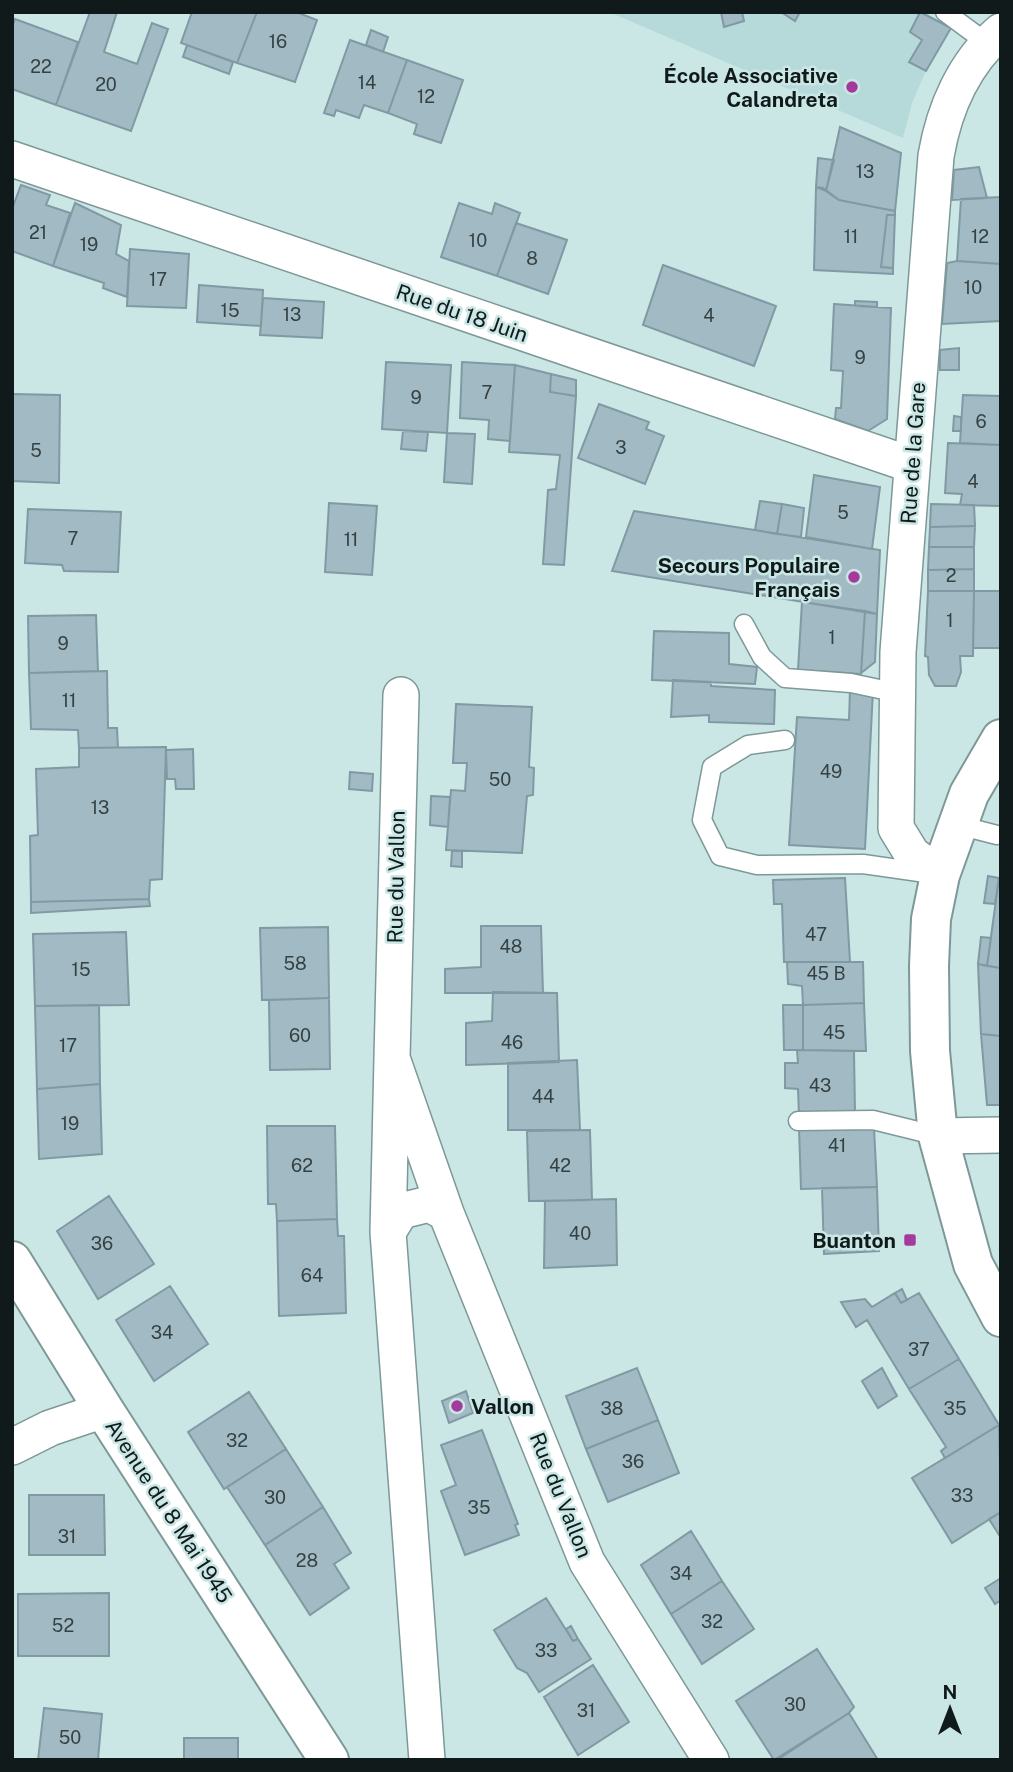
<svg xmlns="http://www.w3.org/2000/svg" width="1013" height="1772" font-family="'Public Sans',sans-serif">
	<rect width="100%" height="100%" fill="#cae7e6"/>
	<path fill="#b5dad9" d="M609,12H924L951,28L926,71L912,103L903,138Z"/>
	<path fill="#a2bac3" stroke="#8199a2" stroke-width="2" d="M90,12H117L104,52L137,64L152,23L168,29L131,131L56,105Z
		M192,12H257L237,63L181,43Z
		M257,12H296L317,20L295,82L237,63Z
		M721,12H742L744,21L724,27Z
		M781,12H800L795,21Z
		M920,12L951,28L926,71L909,62L922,40L910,32Z
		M15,19L78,42L56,105L12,89V27Z
		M371,30L388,37L383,52L366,45Z
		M350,40L407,60L388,113L364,105L359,118L336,110L334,116L324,113Z
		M187,45L233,62L229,74L183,57Z
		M407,60L463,80L441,143L414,134L417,124L388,113Z
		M840,127L901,153L895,211L839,200L826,191Z
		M818,158L834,160L826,191L816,187Z
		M979,167L987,198L952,200L954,170Z
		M21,185L50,195L46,205L70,213L53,266L12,251V209Z
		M816,187L823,188L839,200L895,211V215H887L881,267L893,268V274L814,270Z
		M1001,197V264L957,261L961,199Z
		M75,203L121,225L116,254L129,261L127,297L103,288L104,283L53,266Z
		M459,203L492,214L495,203L520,213L497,276L441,257Z
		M887,215H895L893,268L881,267Z
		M516,223L567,240L548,294L497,276Z
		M130,249L189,254L186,308L127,306Z
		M957,261L1001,264V321L942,324L947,263Z
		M663,265L776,306L754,366L643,325Z
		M199,285L263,290L261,326L197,322Z
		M263,298L324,302L322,338L260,335Z
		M855,301L877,302V307L855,306Z
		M834,304L891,308L887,419L868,431L835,419L836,408H841L843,371L831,370Z
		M959,348V370H940V350Z
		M386,362L451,365L447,433L382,429Z
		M462,362L515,365L510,441L488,439L489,420L460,418Z
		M515,365L551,374L550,392L576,396L564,565L543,564L548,490L556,489L560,455L509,452Z
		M551,374L576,380V396L550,392Z
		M12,394L60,395L59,483L12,481Z
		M963,395L1001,396V445L960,443Z
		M599,404L649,422L646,429L664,436L645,484L578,458Z
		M954,416L961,417V431H953Z
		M403,431L428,432L426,451L401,449Z
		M447,433L475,434L472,484L444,482Z
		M948,443L1001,445V506L960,505L962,494L945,493Z
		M814,475L880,487L872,549L806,537Z
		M760,501L782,504L777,534L755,530Z
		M329,503L377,506L372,575L325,572Z
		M782,504L804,508L801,537L777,534Z
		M931,504L974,505L975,526L930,527Z
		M28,509L121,512L118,572L64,571L62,565L25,563Z
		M634,511L880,550L877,614L612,571Z
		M975,526L974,547H929L930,527Z
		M929,547H974V569L928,570Z
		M974,569V591H928V570Z
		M928,591H974L973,656H960L961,672L956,686H935L929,675L928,657L925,656Z
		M974,591H1001V648H973Z
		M802,602L865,611L861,674L798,670Z
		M865,611L877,614L875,662L861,673Z
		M96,615L98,671L29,673L28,616Z
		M654,631L729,633V664L757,667L755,684L652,680Z
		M107,671L108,728H117L118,748H79L78,730L31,729L29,673Z
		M673,680L711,682V686L775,690L774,724L709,722V715L671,717Z
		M850,689L873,690L865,849L789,845L797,717L849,720Z
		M456,704L532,707L529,767L534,768L533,795L527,796L522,853L446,850L451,790L465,791L467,763H453Z
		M166,747L162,879L150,880L149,899L31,902L30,836L38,835L36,769L79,767V748Z
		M193,749L194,789H176L175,779H167L166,750Z
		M350,772L373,774L372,791L349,789Z
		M431,796L450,797L448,827L430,825Z
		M452,851H462V867L451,866Z
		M988,876L999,878L995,904L984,903Z
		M845,878L850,962H784L782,904H774L773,880Z
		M999,878H1001V968L987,966Z
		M149,899L150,906L31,913V902Z
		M481,926H541L543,993H445V969L481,967Z
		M328,927L329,998L262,1000L260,928Z
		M126,932L129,1005L35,1006L33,934Z
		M981,937L991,938L987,966L978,964Z
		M787,962H863L864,1003L803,1005L802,986L788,984Z
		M978,964L1001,968V1036L981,1034Z
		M493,992L557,993L559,1062L466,1065V1023L492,1021Z
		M329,998L330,1069L270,1070L269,1000Z
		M864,1003L866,1051L803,1050V1005Z
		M99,1005L100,1084L37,1089L35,1006Z
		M783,1005H803V1050H784Z
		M981,1034L1001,1036V1105H987Z
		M797,1050L854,1051L855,1113L799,1115L798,1089L785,1088V1063H798Z
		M577,1060L580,1130H508V1063Z
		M100,1084L102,1154L39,1159L37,1089Z
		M267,1126H335L337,1219L277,1221L276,1204H268Z
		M799,1128H874L877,1187L801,1189Z
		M590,1130L592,1200L529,1201L527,1131Z
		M877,1187L879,1251L824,1254L822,1188Z
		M109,1196L154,1264L98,1299L57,1231Z
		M616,1199L617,1265L544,1268L545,1201Z
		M337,1219L338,1236H344L346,1313L279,1316L277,1221Z
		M170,1286L208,1344L154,1381L116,1320Z
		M902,1289L907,1300L901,1303L895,1293Z
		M895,1293L901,1303L919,1293L959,1359L909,1389L867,1320L856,1327L841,1302L865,1299L872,1307Z
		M959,1359L999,1425L945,1458L941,1451L946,1447L909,1389Z
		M637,1368L658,1420L586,1449L566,1396Z
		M882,1368L897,1396L878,1408L862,1381Z
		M466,1391L473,1413L449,1423L442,1401Z
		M249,1392L286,1449L224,1489L188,1432Z
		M658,1420L679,1473L608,1502L586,1449Z
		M999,1425L1001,1512L952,1543L912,1478Z
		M482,1430L518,1524L515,1525L519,1535L465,1555L441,1491L456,1485L441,1445Z
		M286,1449L323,1507L265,1545L227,1487Z
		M29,1495H104L105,1555H29Z
		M323,1507L351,1553L334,1564L349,1588L310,1615L265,1545Z
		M1001,1512V1538L989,1519Z
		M691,1531L722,1581L671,1614L641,1565Z
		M1001,1578V1600L995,1604L985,1588Z
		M722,1581L754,1629L702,1664L671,1614Z
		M109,1593V1656H18V1594Z
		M546,1598L573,1641L578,1639L591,1659L539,1692L527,1673L517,1668L494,1630Z
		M571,1626L578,1639L573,1641L566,1629Z
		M817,1649L854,1707L849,1713L774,1760L736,1701Z
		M593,1665L629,1722L578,1755L544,1697Z
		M44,1708L102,1714L98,1760H38Z
		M849,1713L878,1760H777Z
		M184,1738H238V1760H184Z"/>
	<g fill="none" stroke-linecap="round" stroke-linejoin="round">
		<defs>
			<path id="lane" d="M945,12L987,43
				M744,624L762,657L785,678L851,683L898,693
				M785,740L748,745L712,767L702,820L720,856L757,865L863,864L926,873
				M958,825L997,835
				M798,1121L873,1120L938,1136"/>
			<path id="street" d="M12,159L912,465
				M940,875L912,854L896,828L898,652L936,156C944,109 964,63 1001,31
				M392,1058L401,695
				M938,1136L1001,1135
				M388,1232L392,1058L446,1213
				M12,1447L50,1428L104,1410
				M427,1760L388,1232L401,1211L429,1204L446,1213L587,1562L711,1760"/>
			<path id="secondary" d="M1001,739L969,794L940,875L931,919L929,966L930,1051L938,1136L973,1264L1001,1317
				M12,1261L104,1410L329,1760"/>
		</defs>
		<use href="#lane" stroke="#7e9898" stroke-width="21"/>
		<use href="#street" stroke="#7e9898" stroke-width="38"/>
		<use href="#secondary" stroke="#7e9898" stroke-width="42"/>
		<use href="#lane" stroke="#fff" stroke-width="18"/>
		<use href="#street" stroke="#fff" stroke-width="35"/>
		<use href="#secondary" stroke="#fff" stroke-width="38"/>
	</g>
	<g fill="#a43b9c" stroke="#cae7e6" stroke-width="2.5">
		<circle cx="852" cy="87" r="7"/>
		<circle cx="854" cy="577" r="7"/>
		<rect x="903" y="1233" width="14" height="14" rx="3.5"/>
		<circle cx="457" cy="1406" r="7"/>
	</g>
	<g text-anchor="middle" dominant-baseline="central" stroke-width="5" stroke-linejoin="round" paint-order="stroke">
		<g font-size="18" fill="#344244">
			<text x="278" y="41">16</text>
			<text x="41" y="66">22</text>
			<text x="367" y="82">14</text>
			<text x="106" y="84">20</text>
			<text x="426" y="96">12</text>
			<text x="865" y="171">13</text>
			<text x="38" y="232">21</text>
			<text x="851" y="236">11</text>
			<text x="980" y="236">12</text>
			<text x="478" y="240">10</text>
			<text x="89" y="244">19</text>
			<text x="532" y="258">8</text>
			<text x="158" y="279">17</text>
			<text x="973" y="287">10</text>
			<text x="230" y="310">15</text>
			<text x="292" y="314">13</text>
			<text x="709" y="315">4</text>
			<text x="860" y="357">9</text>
			<text x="487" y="392">7</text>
			<text x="416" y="397">9</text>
			<text x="981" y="421">6</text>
			<text x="621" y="447">3</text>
			<text x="36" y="450">5</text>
			<text x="973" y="481">4</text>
			<text x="843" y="512">5</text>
			<text x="73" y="538">7</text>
			<text x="351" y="539">11</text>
			<text x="951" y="575">2</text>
			<text x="950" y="620">1</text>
			<text x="832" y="637">1</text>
			<text x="63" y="643">9</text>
			<text x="69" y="700">11</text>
			<text x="831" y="771">49</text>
			<text x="500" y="779">50</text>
			<text x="100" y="807">13</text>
			<text x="816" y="934">47</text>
			<text x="511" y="946">48</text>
			<text x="295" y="963">58</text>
			<text x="81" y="969">15</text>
			<text x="826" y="973">45 B</text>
			<text x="834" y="1032">45</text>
			<text x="300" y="1035">60</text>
			<text x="512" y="1042">46</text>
			<text x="68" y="1045">17</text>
			<text x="820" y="1085">43</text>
			<text x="543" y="1096">44</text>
			<text x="70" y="1123">19</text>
			<text x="837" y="1145">41</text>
			<text x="302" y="1165">62</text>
			<text x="560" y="1165">42</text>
			<text x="580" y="1233">40</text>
			<text x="102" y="1243">36</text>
			<text x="312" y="1275">64</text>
			<text x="162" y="1332">34</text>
			<text x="919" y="1349">37</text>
			<text x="612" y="1408">38</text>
			<text x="955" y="1408">35</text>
			<text x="237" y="1440">32</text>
			<text x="633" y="1461">36</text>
			<text x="962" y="1495">33</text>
			<text x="275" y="1497">30</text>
			<text x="479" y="1507">35</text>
			<text x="67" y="1536">31</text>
			<text x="307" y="1560">28</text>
			<text x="681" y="1573">34</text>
			<text x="712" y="1621">32</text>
			<text x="63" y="1625">52</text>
			<text x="546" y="1650">33</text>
			<text x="795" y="1704">30</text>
			<text x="586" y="1710">31</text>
			<text x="70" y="1737">50</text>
		</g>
		<g font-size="21" font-weight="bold" fill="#101a1a" stroke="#cae7e6" text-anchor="end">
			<text x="838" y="75">École Associative<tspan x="838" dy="24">Calandreta</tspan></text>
			<text x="840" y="565">Secours Populaire<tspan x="840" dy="24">Français</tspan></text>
			<text x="896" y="1240">Buanton</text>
			<text x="471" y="1406" text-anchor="start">Vallon</text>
		</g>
		<g font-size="21" fill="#101a1a" stroke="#cae7e6">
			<text transform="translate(462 313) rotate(19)">Rue du 18 Juin</text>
			<text transform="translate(913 453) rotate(-86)">Rue de la Gare</text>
			<text transform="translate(396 877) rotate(-89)">Rue du Vallon</text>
			<text transform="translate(561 1495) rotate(68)">Rue du Vallon</text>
			<text transform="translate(169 1511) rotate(57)">Avenue du 8 Mai 1945</text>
		</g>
	</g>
	<rect width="1013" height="1772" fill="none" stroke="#101a1a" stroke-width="28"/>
	<g transform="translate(950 1709)" stroke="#cae7e6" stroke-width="5" paint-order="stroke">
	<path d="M0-5L12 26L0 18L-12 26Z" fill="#101a1a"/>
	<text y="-10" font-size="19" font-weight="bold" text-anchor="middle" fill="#101a1a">N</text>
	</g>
</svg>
